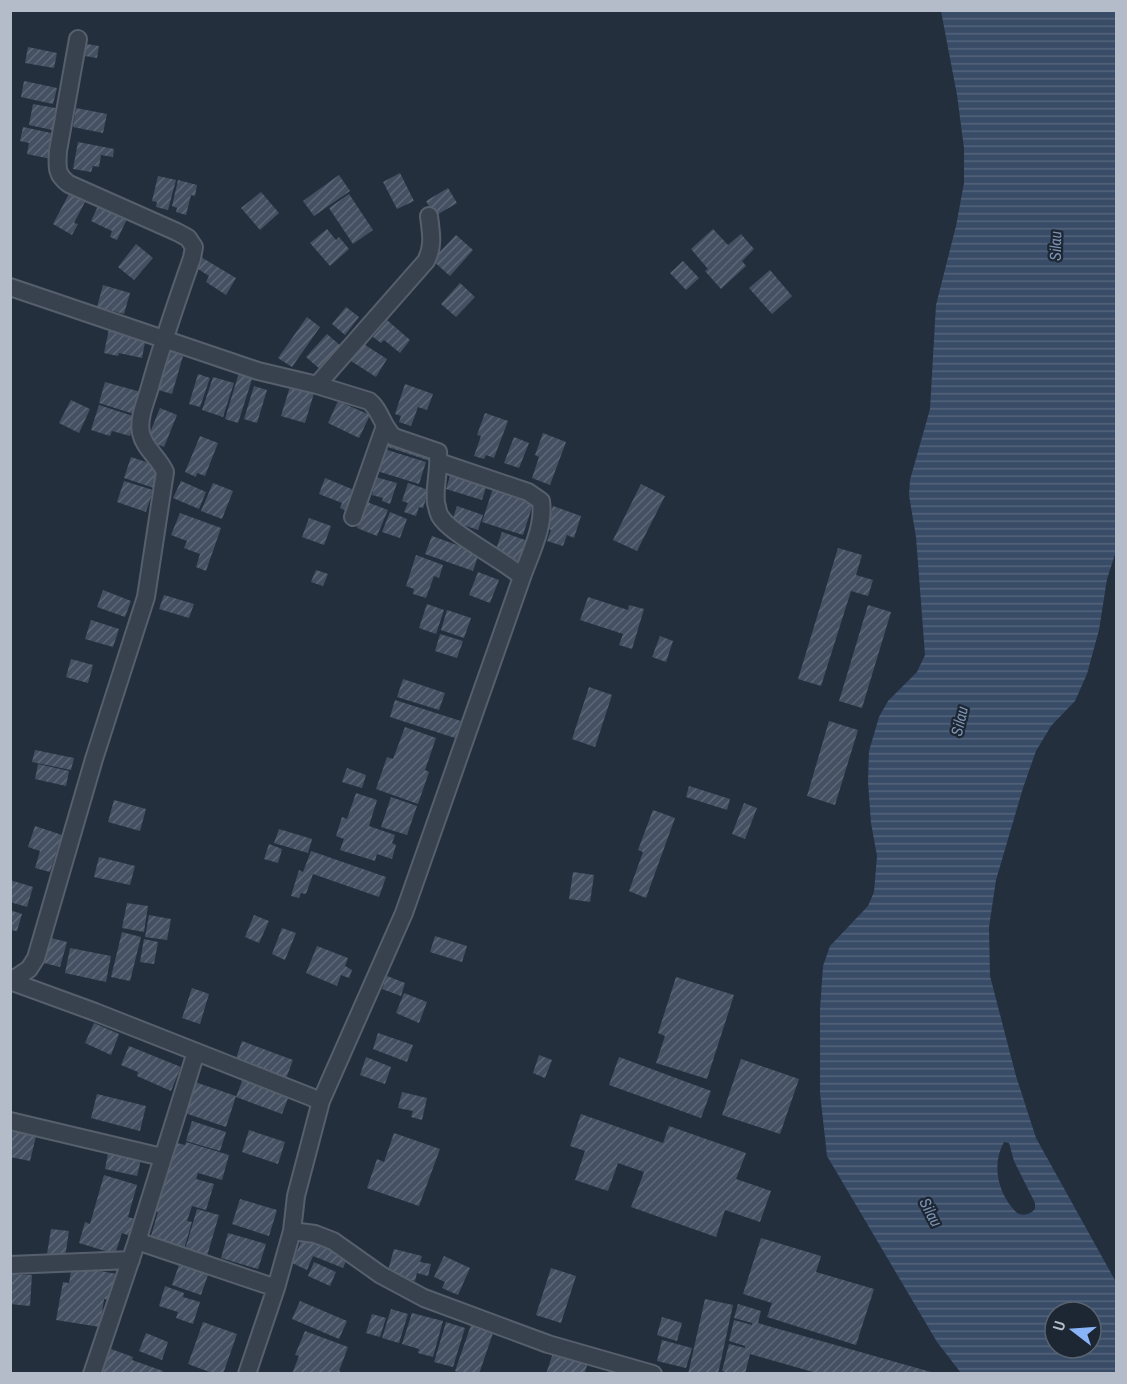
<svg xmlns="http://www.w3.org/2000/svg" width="1127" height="1384" font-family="'Archivo Narrow',sans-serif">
	<defs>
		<pattern id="water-rules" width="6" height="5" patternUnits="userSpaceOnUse" patternTransform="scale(1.5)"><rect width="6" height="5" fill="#394c67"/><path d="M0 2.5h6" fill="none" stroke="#53647b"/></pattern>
		<pattern id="building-hatch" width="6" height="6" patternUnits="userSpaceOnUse" patternTransform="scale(1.5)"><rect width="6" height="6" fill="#455162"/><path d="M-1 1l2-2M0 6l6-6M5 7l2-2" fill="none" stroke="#5d6877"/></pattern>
	</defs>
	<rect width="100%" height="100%" fill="#242f3e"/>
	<path fill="url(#water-rules)" fill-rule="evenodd" d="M941,11H1116V551L1107,579L1099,630L1087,674L1075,701L1051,726L1036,751L1023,788L996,880L989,927L990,976L1016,1076L1036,1138L1116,1282V1373H961L937,1342L827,1156L820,1093V1009L823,966L830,946L868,906L874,892L877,856L871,823L868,782L869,751L879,717L888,701L917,672L925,655L916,537L909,495L910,480L930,409L936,305L956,226L964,183V148L957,95ZM1004,1142L1009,1143L1014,1161L1035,1203V1209C1030,1215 1023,1216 1017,1213C998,1195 991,1165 1004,1142ZM1055,1312H1091V1348H1055Z"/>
	<path fill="url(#building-hatch)" d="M81,43L99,46L97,58L79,55Z
		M28,47L57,53L54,68L25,63Z
		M24,81L57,88L53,104L21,97Z
		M33,104L61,109L57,131L29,125Z
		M76,108L107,114L103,133L73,127Z
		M23,127L56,134L51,159L27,154L29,143L20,141Z
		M78,142L114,149L113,157L101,155L99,167L93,166L91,172L73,169Z
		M400,173L414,201L397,209L383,182Z
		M339,175L350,191L314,216L303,201Z
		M158,176L176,180L168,210L156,207L157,202L152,201Z
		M178,180L197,185L195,196L191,195L186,215L176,212L177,208L172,206Z
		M448,188L457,203L435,216L426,201Z
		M70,192L86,200L74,223L78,224L72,235L53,224Z
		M261,192L279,213L260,230L241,208Z
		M349,194L373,230L353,244L329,208Z
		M98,206L127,219L117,240L110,237L112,231L91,221Z
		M327,229L336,240L339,237L349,249L330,266L310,243Z
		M713,229L728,245L741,234L754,249L742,261L746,266L721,289L705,271L708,269L691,249Z
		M456,235L473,250L450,276L432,260Z
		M136,244L153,258L134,280L118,267Z
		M201,257L236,278L226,295L206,282L209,276L195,267Z
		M683,261L699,278L686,290L670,273Z
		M770,270L792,296L772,314L749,288Z
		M460,283L475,297L456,317L441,304Z
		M103,285L130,293L124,314L97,307Z
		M346,307L359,317L345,335L332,324Z
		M307,317L320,327L292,367L278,358Z
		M387,320L410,340L400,353L384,340L381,343L373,337Z
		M109,329L146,337L142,358L119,353L118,356L104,353Z
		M327,334L342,347L321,370L306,357Z
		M362,343L387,359L376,377L351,361Z
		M169,351L183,356L172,394L158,390Z
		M240,369L254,373L238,423L225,419Z
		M198,374L210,378L200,407L189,404Z
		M213,377L234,383L223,417L202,410Z
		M105,382L141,392L134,414L99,403Z
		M291,383L315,390L305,423L281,416Z
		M405,384L433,394L427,410L418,407L411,426L399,422L401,416L395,414Z
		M254,386L267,390L257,423L244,419Z
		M71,400L90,409L79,433L59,423Z
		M338,401L370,415L359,438L328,423Z
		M99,405L136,417L130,436L112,431L110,436L91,430Z
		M160,408L177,415L164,447L147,440Z
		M485,413L508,421L494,458L486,455L484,459L474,456L481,436L477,435Z
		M543,433L566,442L550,485L532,478L539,457L535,455Z
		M200,436L218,443L205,476L197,473L196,477L185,472Z
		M385,437L433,452L430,461L382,445Z
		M514,437L529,443L519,468L504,463Z
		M384,449L426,462L419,484L377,471Z
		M131,457L161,467L154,488L124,478Z
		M451,473L487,484L482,500L446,489Z
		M372,476L397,483L390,504L382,501L383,498L372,495L374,487L370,485Z
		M325,478L359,492L351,513L340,508L342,503L319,494Z
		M124,481L153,490L146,512L117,502Z
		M181,481L206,492L199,509L173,498Z
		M213,483L233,491L222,519L201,511Z
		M408,483L429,490L423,508L419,507L416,516L404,512L408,503L402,501Z
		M641,484L665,496L637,551L613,540Z
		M494,485L535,498L523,535L482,522Z
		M367,502L388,510L377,536L357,528Z
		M457,506L483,515L478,530L452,521Z
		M553,506L581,516L574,538L567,535L563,546L547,541L551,530L546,528Z
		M390,512L407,519L400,538L382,532Z
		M180,513L221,528L206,571L196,567L200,554L184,548L187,541L171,535Z
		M309,518L331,526L324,545L302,537Z
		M502,532L528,541L521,564L494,555Z
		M432,536L479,553L473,571L425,554Z
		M838,548L862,555L856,575L873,580L868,596L851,591L821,686L798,679Z
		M416,555L443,565L439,578L434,576L426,598L413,594L414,589L406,586Z
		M316,570L328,574L323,586L311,582Z
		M478,572L499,580L490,603L469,595Z
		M103,590L131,601L125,617L97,607Z
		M164,595L194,604L189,618L159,609Z
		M588,597L628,610L629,605L644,609L632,649L619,645L623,634L580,620Z
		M427,604L444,610L436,634L419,628Z
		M868,605L891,612L862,708L839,701Z
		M447,610L471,618L464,638L441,630Z
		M91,620L119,629L113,647L85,639Z
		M440,634L463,641L457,658L435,651Z
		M660,636L673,641L666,662L652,657Z
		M71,659L93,665L88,683L66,677Z
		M403,679L445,693L439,710L397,697Z
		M589,687L612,695L595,747L572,739Z
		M395,700L461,721L455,738L390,717Z
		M829,721L858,730L835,805L807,796Z
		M405,727L436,738L425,770L429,772L418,804L376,789L387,757L393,759Z
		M35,750L74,758L71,770L32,762Z
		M38,764L69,771L66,786L35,779Z
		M347,768L366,775L362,788L342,782Z
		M689,786L730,799L727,810L686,797Z
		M356,793L377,800L369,826L395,835L392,843L396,845L392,859L377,854L375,861L340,850L344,839L336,836L342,817L347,819Z
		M391,797L417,806L407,835L381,827Z
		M114,800L146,809L140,831L108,822Z
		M744,803L757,808L745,839L732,834Z
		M653,810L675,818L646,898L629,891L643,852L638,850Z
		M35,826L62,835L50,872L35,868L40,851L28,847Z
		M279,829L312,839L308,853L274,843Z
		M269,844L282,849L278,863L264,859Z
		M311,851L386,877L379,897L313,874L306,894L301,893L299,898L291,896L299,870L303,872Z
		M99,857L135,866L130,885L94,877Z
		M573,872L594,875L590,902L569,899Z
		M10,880L33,887L27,907L10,902Z
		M127,903L148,906L144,932L122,928Z
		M10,910L22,914L17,931L10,930Z
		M149,915L171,919L167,940L145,937Z
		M254,915L269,921L259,943L245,937Z
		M282,928L296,933L285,960L272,954Z
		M122,932L141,937L130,981L111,977Z
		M435,936L467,946L462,962L430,952Z
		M47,937L67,942L60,967L40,962Z
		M144,939L158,942L154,964L140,962Z
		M317,946L348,958L345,966L352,970L349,978L341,975L337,986L306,973Z
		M70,948L111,956L106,982L65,973Z
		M387,976L405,983L401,996L382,989Z
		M676,977L734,995L707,1079L656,1063L665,1036L658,1033Z
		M192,988L209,994L200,1024L182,1018Z
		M404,993L427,1002L419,1023L396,1013Z
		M94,1023L119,1034L111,1055L85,1043Z
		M378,1033L413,1045L407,1062L373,1049Z
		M242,1041L293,1060L284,1084L234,1064Z
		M129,1046L181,1067L171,1091L137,1076L138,1072L121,1065Z
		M539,1055L552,1060L545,1078L533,1073Z
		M366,1057L391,1067L385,1084L360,1075Z
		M619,1057L711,1091L701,1118L609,1085Z
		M741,1059L799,1079L780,1134L722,1115Z
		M244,1076L290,1093L282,1114L236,1097Z
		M195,1082L236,1096L226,1127L185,1113Z
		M402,1092L427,1098L422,1120L411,1117L413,1111L398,1108Z
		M97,1094L146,1106L140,1131L91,1118Z
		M581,1114L663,1143L669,1126L746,1153L736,1179L771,1191L760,1222L725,1210L716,1237L631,1207L644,1172L618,1163L608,1191L575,1180L585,1151L570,1146Z
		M192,1121L226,1132L220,1151L186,1141Z
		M10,1126L37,1132L30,1161L10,1157Z
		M249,1130L285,1142L278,1164L242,1152Z
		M394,1133L440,1149L419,1206L367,1188L377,1159L384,1162Z
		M173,1142L185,1145L186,1142L229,1155L222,1180L198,1173L196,1179L214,1184L206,1210L192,1206L187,1221L192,1222L184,1249L150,1239L158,1212L152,1210Z
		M109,1148L142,1155L137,1176L105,1169Z
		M104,1175L137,1185L128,1217L135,1219L130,1236L122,1233L115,1254L79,1243L85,1222L90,1224Z
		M240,1199L277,1210L269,1236L232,1224Z
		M197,1209L219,1215L207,1256L185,1250Z
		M51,1229L69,1231L65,1257L47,1254Z
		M228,1233L266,1244L258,1269L221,1258Z
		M303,1237L348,1256L343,1268L313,1256L307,1270L292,1263Z
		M761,1238L821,1256L816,1272L874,1289L856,1345L767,1317L772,1303L743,1294Z
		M394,1249L422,1256L420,1262L431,1264L428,1276L417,1273L415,1281L387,1274Z
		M444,1256L470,1268L458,1295L442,1288L445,1282L434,1277Z
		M180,1262L209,1272L201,1295L172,1285Z
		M314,1262L336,1272L330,1286L308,1276Z
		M72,1266L117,1274L113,1301L104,1299L100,1327L56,1320L63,1282L69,1283Z
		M551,1268L576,1276L561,1323L536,1315Z
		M10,1274L32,1275L30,1306L10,1304Z
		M165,1286L184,1293L183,1297L200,1302L193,1324L176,1318L178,1312L159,1306Z
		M705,1299L733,1305L718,1374H688Z
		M300,1301L347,1321L339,1339L292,1319Z
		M738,1304L761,1311L758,1323L938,1374H820L750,1354L745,1374H732L722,1371L729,1344L745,1348V1346L729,1341L734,1320L752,1325V1323L734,1318Z
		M391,1309L408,1314L399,1343L382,1338Z
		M412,1313L443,1321L433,1357L418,1353L419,1349L402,1344Z
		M372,1314L386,1318L380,1337L366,1333Z
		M662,1317L682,1323L677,1341L657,1335Z
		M203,1322L237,1334L223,1374H215L188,1364Z
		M446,1322L465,1328L453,1367L434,1362Z
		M471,1325L493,1333L479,1374H463L455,1371Z
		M305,1331L348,1347L339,1371L345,1374H292L299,1356L295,1355Z
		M146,1333L168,1342L162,1360L139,1351Z
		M662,1340L692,1348L686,1368L657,1361Z
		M555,1347L589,1360L584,1374H546Z
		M111,1349L133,1357L132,1360L163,1371L162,1374H102Z"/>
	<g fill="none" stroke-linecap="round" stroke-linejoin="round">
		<defs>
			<path id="minor" d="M10,287L258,371L317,385L369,401C381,410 382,427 394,437L438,452C440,469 434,485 436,503C437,506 438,513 440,516C449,533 504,560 522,577L404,913L321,1101L296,1196L292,1231L276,1288L247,1374
				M317,385L426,261C434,246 431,233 429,216
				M439,462L528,492L541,501C545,526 530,554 522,577
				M353,517L385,426
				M10,981L95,1012L321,1101
				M11,981L29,969L36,958L94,759L146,597L165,472C159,458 144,448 141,433C138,418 146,401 150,387C162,343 177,301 192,258L194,247L188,238L177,232L69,184C56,175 57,167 58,151L78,39
				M10,1121L162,1157
				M292,1231L315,1234L333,1241L381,1275L424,1298L548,1344L653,1374
				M137,1241L276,1288
				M10,1265L131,1260
				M92,1374L137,1241L196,1052"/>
		</defs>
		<use href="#minor" stroke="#565f6c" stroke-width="20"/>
		<use href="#minor" stroke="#38414e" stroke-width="16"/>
	</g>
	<g text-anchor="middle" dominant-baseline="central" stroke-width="4.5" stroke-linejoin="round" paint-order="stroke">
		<g font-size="16" font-style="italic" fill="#7c92b1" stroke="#1d2633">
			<text transform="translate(1055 246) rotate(-89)">Silau</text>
			<text transform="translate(959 721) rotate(-77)">Silau</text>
			<text transform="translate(931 1212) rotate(62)">Silau</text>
		</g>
	</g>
	<rect width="1127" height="1384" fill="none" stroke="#b4bcc9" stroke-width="24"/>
	<g transform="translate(1073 1330) rotate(287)"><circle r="28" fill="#1d2633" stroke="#59626f" stroke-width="1.5"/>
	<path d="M0-4.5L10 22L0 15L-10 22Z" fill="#8ab4f8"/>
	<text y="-9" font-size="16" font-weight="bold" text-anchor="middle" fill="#b4bcc9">U</text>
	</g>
</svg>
